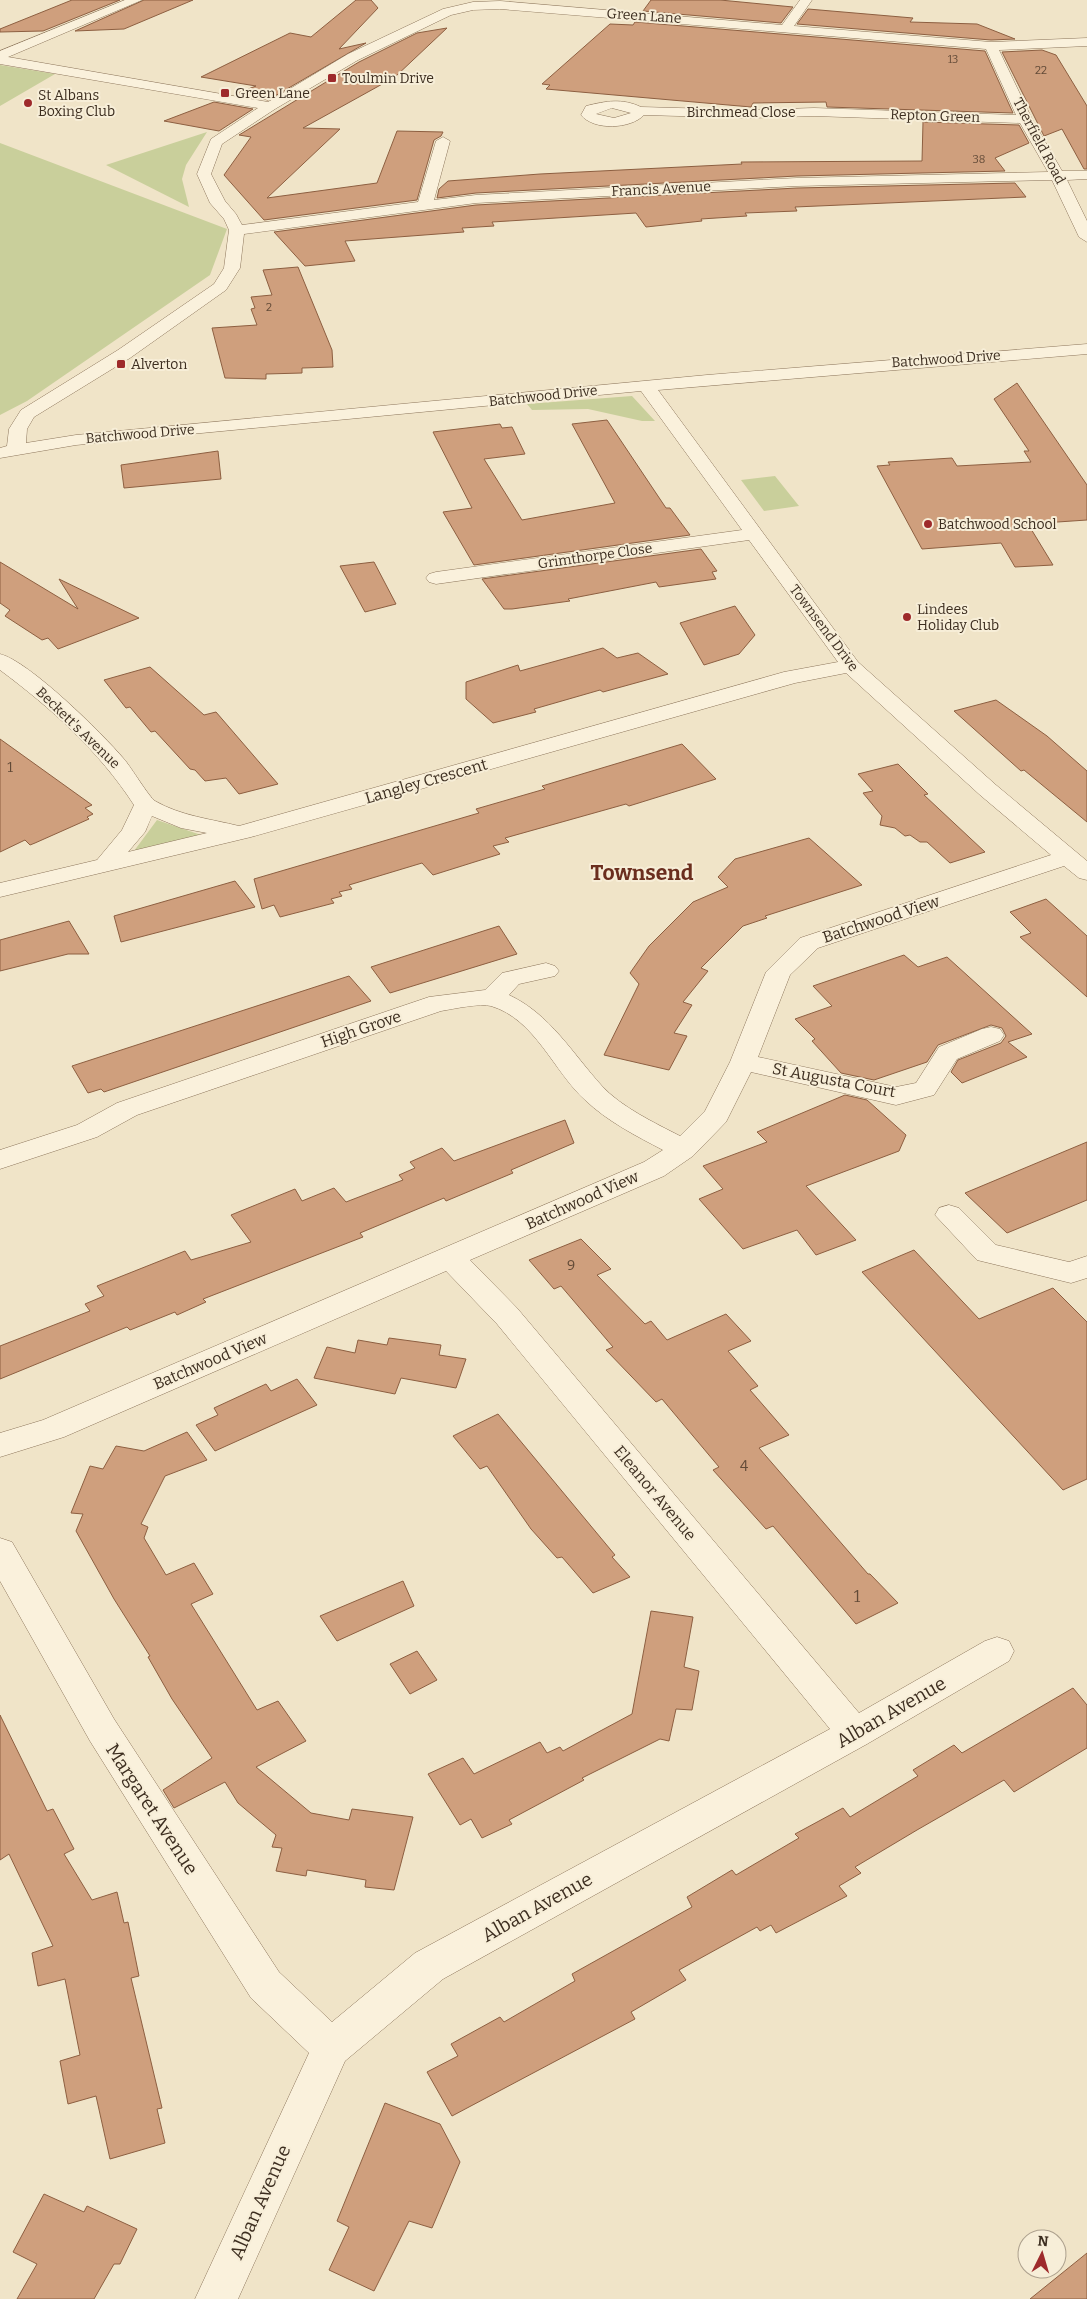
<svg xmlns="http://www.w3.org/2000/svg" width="1087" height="2299" font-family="Bitter,serif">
	<rect width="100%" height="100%" fill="#f0e4c8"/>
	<path fill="#c9cf9b" d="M0,65L55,74L0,106Z
		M207,132L186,165L182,179L189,207L106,165Z
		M0,143L227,229L210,275L27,401L0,415Z
		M632,396L655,421H642L588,409L532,410L527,404Z
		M775,476L799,506L764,511L741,480Z
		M157,820L201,835L134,851Z"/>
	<path fill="#cf9f7d" stroke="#8d5f41" d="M72,0H120L43,31L0,32V29Z
		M144,0H193L124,29L75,31Z
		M356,0H371L378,8L339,49L366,43L268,100L235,94L256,86L201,77L290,33L311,37Z
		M651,0H720L793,7L781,23L643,11Z
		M808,9L913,18L910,22L977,24L1015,39L991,40L797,24Z
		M635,22L985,51L1013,113L827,107L826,102L753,103L751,107L546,89L550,85L542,84L610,24L633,25Z
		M447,28L395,77L303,128L340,129L267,198L377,183L397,131L443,132L441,136L434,140L417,200L264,220L224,175L251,137L239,135L359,62L417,33Z
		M1042,50L1056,55L1087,106V169H1084L1062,129L1044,136L1002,52Z
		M214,102L253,109L219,131L164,121Z
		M923,122L1019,125L1029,143L995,158L1005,171L797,176L476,193L437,198L439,189L448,181L540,174L742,164L741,162L922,161Z
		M1015,183L1026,197L795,207L797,211L745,213L747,216L701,219L702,221L646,227L636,213L492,222L494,226L462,228L464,232L345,241L355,261L305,266L274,232L476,205L797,188Z
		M298,267L332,350L333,367L302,368V373L266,374V379L225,378L212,328L257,325L251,309L255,308L251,297L272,295L263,270Z
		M1017,383L1087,485V520L1028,524L1053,565L1015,567L1001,543L922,549L877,466L890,465L888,462L952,458L957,466L1031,462L1024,451H1029L994,399Z
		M607,420L666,508H670L690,535L474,565L443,512L472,508L433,432L500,424L502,428L512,427L525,454L484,459L522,520L615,503L572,424Z
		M218,451L221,479L124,488L121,465Z
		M701,549L717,571L712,572L716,579L659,587L656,582L568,599L570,601L512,609H504L482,579Z
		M0,562L78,609L59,579L139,618L58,649L48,638L42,640L5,616L10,610L0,603Z
		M374,562L396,604L365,612L340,566Z
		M735,606L755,635L739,654L704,665L680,623Z
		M603,648L617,658L638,653L668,674L603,692L600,690L534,709L536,712L493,723L466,699V682L518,665L520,671Z
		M150,667L204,715L216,712L278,784L239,794L226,778L205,781L195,770L190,769L155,731L151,732L130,707L126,708L104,680Z
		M996,700L1047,736L1087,771V822L1024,770L1021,771L954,711Z
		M0,739L92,805L85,808L93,814L87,817L89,819L35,843L30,845L25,840L0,852Z
		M682,744L716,779L629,806L626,804L505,838L509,842L493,846L500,854L433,875L422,863L349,885L352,889L339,892L342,896L331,899L334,903L280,917L274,905L262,909L254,879L479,813L476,809L545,789L542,786Z
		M898,764L928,794L924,795L985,852L950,863L927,842H920L910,835L905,836L895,828L880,825L882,816L863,793L873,791L858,774Z
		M809,838L862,885L765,916L767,918L743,926L701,968L708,971L683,1002L692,1005L674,1033L687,1036L669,1070L604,1055L639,984L630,973L649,946L693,902L728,887L718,877L735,859Z
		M235,881L255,907L121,942L114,916Z
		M1046,899L1087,936V997L1020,937L1031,933L1010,912Z
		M69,921L89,954H68L0,971V940Z
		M499,926L517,954L390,993L371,967Z
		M904,955L918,967L947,957L1032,1034L1008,1042L1027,1057L962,1083L951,1072L958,1060L1001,1043L1006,1036L1002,1028L991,1025L938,1045L927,1062L874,1080L841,1073L812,1041L815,1039L795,1019L832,1006L813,986Z
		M349,976L371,1001L104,1092L101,1089L88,1093L72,1066Z
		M845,1095L867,1100L906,1135L899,1151L806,1186L856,1240L816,1255L797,1230L743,1249L699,1199L723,1189L703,1166L767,1142L757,1132Z
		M565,1120L574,1143L511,1170L513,1173L446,1201L444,1198L360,1233L363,1237L203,1299L206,1302L177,1315L175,1312L130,1330L127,1327L0,1379V1346L90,1311L85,1304L104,1296L97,1286L185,1251L191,1260L251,1242L231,1215L295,1189L302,1201L334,1188L346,1202L403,1180L399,1175L415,1168L410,1162L442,1148L454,1161Z
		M1087,1142V1200L1007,1233L965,1193Z
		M581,1239L611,1269L597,1275L645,1324L651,1321L667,1340L726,1314L751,1341L728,1351L758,1386L750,1390L789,1435L759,1448L868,1574H870L898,1603L856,1624L773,1526L766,1529L713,1470L719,1467L662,1399L656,1402L606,1350L613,1347L561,1286L554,1289L529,1260Z
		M914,1250L979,1319L1053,1288L1087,1322V1479L1063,1490L862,1272Z
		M389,1338L441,1345L439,1355L466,1359L456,1388L401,1378L395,1394L314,1378L327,1347L355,1353L358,1340L387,1345Z
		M297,1379L317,1405L215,1451L196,1425L218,1415L214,1408L266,1384L271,1391Z
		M498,1414L615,1555L612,1557L630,1577L593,1593L562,1557L557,1558L531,1529L487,1466L480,1469L453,1436Z
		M187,1432L207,1460L165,1476L141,1524L148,1527L144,1538L166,1575L194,1563L213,1594L191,1604L257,1710L278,1701L306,1741L256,1767L311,1813L349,1820L352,1809L413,1817L394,1890L365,1887L366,1880L307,1870L306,1876L276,1871L282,1848L272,1847L276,1835L238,1803L225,1782L174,1808L163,1790L212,1758L172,1699L148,1657L150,1656L114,1599L76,1531L83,1514L71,1513L90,1466L103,1469L116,1446L144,1451Z
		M403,1581L414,1606L337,1641L320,1616Z
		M651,1611L693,1617L684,1667L699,1671L692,1710L676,1709L669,1741L660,1739L582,1778L584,1780L509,1820L512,1824L482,1838L471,1819L460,1825L428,1774L463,1758L474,1774L540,1742L547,1753L560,1747L563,1751L632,1714Z
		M417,1651L437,1680L410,1694L390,1664Z
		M1073,1688L1087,1705V1748L1014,1792L1004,1780L917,1830L855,1867L861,1873L839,1886L847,1896L776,1933L771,1925L760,1931L757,1927L679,1970L686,1980L631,2012L635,2019L452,2116L427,2072L458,2056L451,2044L500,2017L504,2022L575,1981L572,1974L692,1907L687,1897L732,1870L736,1875L799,1838L795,1834L843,1808L850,1817L918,1776L913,1770L954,1745L962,1753Z
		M0,1715L47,1811L53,1809L74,1849L64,1854L92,1900L117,1892L124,1923L128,1922L139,1976L131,1978L162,2108L157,2109L165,2143L110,2159L96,2096L68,2104L60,2061L80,2055L65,1979L38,1986L32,1953L53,1946L9,1854L0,1860Z
		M385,2103L440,2124L460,2162L432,2228L409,2221L374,2291L329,2270L349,2227L337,2221Z
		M44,2194L84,2212L87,2206L137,2229L120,2264H114L94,2299H17L37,2264L13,2252Z
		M1087,2253V2299H1030Z"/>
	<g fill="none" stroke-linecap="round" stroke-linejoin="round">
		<defs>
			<path id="minor" d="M125,0H142L8,57L268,102L348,54L443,9L473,2L500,1L782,25L800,0H812L794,26L991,42L1087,38V46L999,50L1032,119L1062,171H1087V179L1067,180L1087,221V242L1079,237L1052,180L797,186L476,203L244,234L240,268L226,290L130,358L34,417L27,429L26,443L76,435L707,375L1087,344V354L658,390L858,662L996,785L1087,861V880L1079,878L1064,866L818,948L790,975L758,1057L896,1087L916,1083L939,1047L982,1029L991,1027L1000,1029L1004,1035L1000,1041L957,1059L934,1095L896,1105L751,1072L726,1122L693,1156L664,1176L470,1260L517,1308L859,1713L985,1641L997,1637L1009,1641L1014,1651L1009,1661L867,1744L443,1979L345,2061L238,2299H195L309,2053L251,1998L90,1741L0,1581V1538L12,1542L114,1719L279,1972L332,2022L415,1953L830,1729L497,1324L446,1271L64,1437L0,1457V1433L43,1420L644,1162L663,1150C636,1136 607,1121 585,1100C554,1072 535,1019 491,1006C480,1003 453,1009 441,1011L137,1115L97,1137L0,1169V1150L77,1125L117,1103L429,997L485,990L502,973L546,963L555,966L559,971L555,976L519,984L509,995C550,1014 572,1053 602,1086C621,1107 655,1123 680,1136L705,1111L730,1062L766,972L800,938L1051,855L980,795L846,673L795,683L251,837L0,897V883L97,860L122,830L134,805C99,751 51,708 0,670V654C29,661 103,734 124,759C131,767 149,797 155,801C181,816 211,819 239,826L784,672L838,662L749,540L436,584L429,582L426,578L429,574L436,572L742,530L641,391L76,445L0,458V448L7,446L9,429L21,410L118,350L214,284L224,268L229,230L224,219L210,203L197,174L211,139L258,108L0,64V51ZM500,9L986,49L1016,115L814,108L750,110L641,107C622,98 606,101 586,106L581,115C594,131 631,129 644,115L750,118L814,116L1020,123L1048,172L797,178L476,195L434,200L450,141L443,137L436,141L418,202L242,225L236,214L225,201L211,174L222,144L275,109L358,60L451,15L473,10ZM612,108L631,113L614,118L596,114ZM152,816L181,828L207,833L128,852L145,832Z
				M949,1205L959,1208L996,1245L1069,1262L1087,1256V1278L1071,1283L977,1260L935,1215L939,1208Z"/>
		</defs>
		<use href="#minor" stroke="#8d765c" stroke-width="1"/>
		<use href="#minor" fill="#faf1dc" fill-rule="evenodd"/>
	</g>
	<g fill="#9e2a2b" stroke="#f7eed8" stroke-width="2">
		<rect x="327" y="73" width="10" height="10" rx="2.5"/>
		<rect x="220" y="88" width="10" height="10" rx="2.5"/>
		<circle cx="28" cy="103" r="5"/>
		<rect x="116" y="359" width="10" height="10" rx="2.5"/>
		<circle cx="928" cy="524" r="5"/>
		<circle cx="907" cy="617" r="5"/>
	</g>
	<g text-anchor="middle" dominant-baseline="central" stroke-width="4" stroke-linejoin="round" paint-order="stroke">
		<g font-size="11" fill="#624a37">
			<text x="953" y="59">13</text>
			<text x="1041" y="70">22</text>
			<text x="979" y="159">38</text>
			<text x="269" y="307">2</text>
		</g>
		<g font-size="14" fill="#3d2e20" stroke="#f7eed8">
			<text transform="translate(644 16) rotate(4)">Green Lane</text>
			<text x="741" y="112">Birchmead Close</text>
			<text transform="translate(935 116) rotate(2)">Repton Green</text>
			<text transform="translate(1039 141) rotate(62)">Therfield Road</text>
			<text transform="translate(661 189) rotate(-3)">Francis Avenue</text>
			<text transform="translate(946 359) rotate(-4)">Batchwood Drive</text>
			<text transform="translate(543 396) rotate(-6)">Batchwood Drive</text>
			<text transform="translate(140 434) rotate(-5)">Batchwood Drive</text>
			<text transform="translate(595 556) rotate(-8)">Grimthorpe Close</text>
			<text transform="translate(824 628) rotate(53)">Townsend Drive</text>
			<text transform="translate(78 728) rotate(44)">Beckett's Avenue</text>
		</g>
		<g font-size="14" fill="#3d2e20" stroke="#f7eed8" text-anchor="start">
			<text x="342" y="78">Toulmin Drive</text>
			<text x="235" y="93">Green Lane</text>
			<text x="38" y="95">St Albans<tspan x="38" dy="16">Boxing Club</tspan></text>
			<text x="131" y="364">Alverton</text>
			<text x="938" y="524">Batchwood School</text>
			<text x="917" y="609">Lindees<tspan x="917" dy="16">Holiday Club</tspan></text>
		</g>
		<g font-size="14" fill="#624a37">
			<text x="10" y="767">1</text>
			<text x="571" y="1265">9</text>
			<text x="744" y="1466">4</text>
		</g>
		<g font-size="16" fill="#3d2e20" stroke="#f7eed8">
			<text transform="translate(426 781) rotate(-16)">Langley Crescent</text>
			<text transform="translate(881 919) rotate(-18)">Batchwood View</text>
			<text transform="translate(361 1029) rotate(-19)">High Grove</text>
			<text transform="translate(834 1080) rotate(11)">St Augusta Court</text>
			<text transform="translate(582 1200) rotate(-24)">Batchwood View</text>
			<text transform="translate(210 1361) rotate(-23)">Batchwood View</text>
			<text transform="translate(655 1493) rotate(50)">Eleanor Avenue</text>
		</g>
		<g font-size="16" fill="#624a37">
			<text x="857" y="1596">1</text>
		</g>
		<g font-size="19" fill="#3d2e20" stroke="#f7eed8">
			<text transform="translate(891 1712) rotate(-30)">Alban Avenue</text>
			<text transform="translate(152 1809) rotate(57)">Margaret Avenue</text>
			<text transform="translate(537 1907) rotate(-29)">Alban Avenue</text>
			<text transform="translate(260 2202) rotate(-66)">Alban Avenue</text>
		</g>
		<g font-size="21" font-weight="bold" fill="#6b2e1e" stroke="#f7eed8">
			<text x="642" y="873">Townsend</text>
		</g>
	</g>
	<g transform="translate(1042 2254) rotate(5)"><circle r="24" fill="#f7eed8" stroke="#ada18e"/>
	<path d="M0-4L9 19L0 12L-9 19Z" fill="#9e2a2b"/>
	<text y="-8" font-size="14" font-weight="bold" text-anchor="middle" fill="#3d2e20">N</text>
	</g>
</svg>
